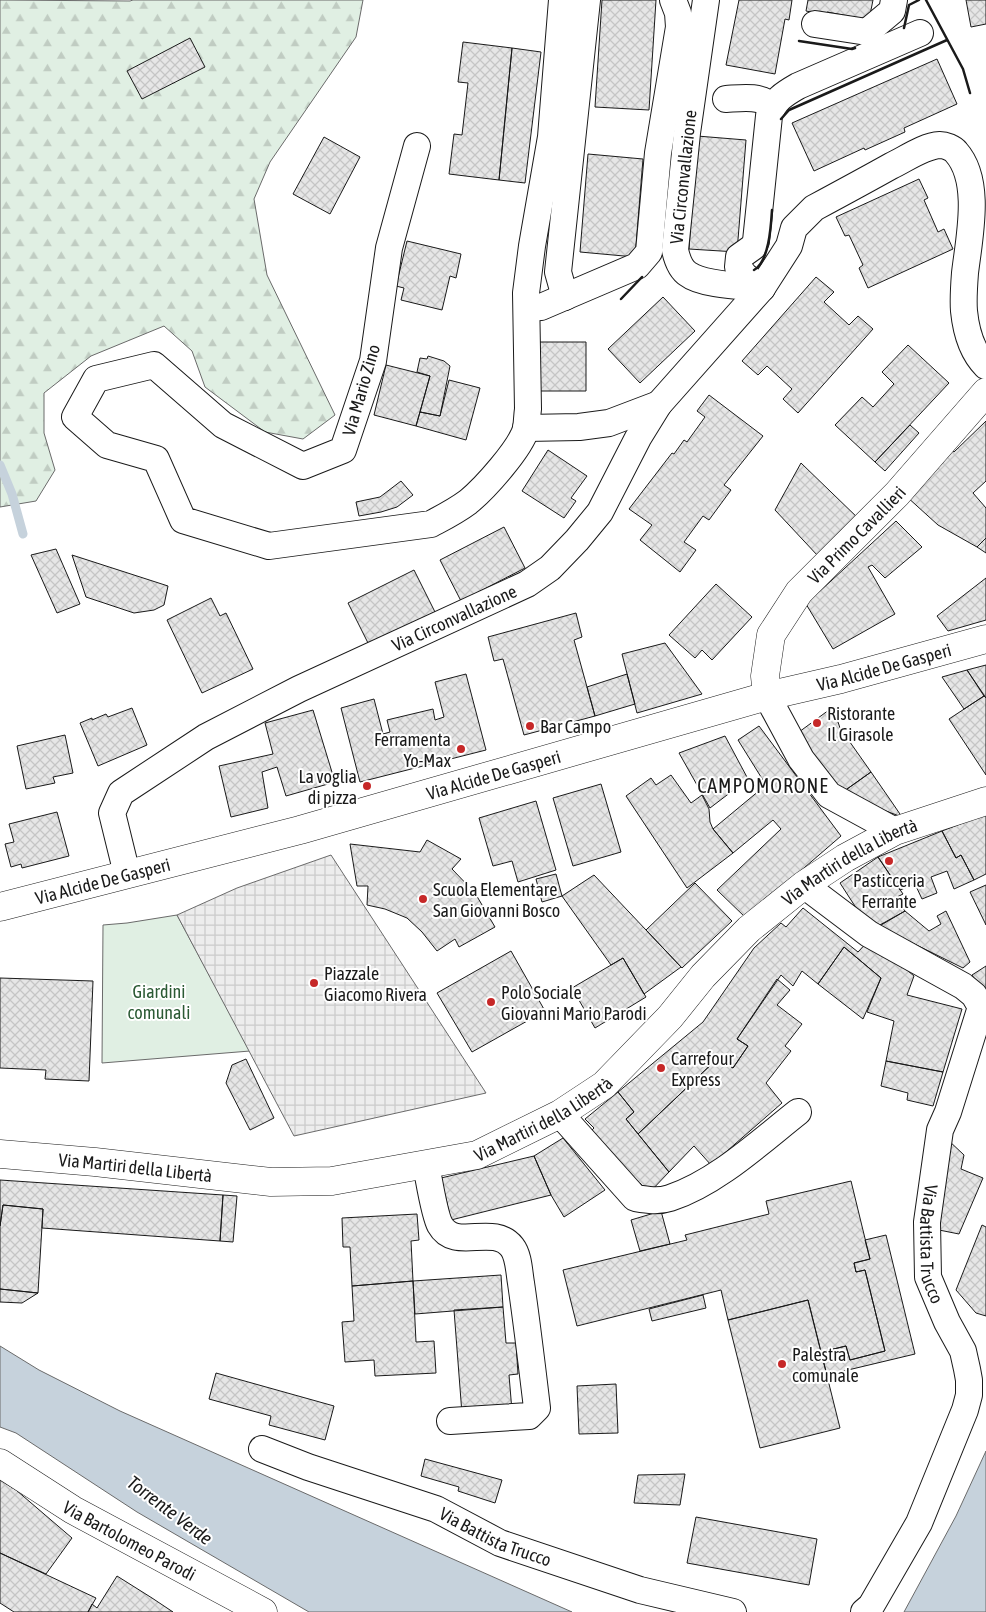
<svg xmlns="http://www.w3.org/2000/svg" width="986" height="1612" font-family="'Asap Condensed',sans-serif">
	<defs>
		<pattern id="forest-firs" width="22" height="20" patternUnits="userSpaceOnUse" patternTransform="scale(1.25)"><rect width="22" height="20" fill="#e0efe3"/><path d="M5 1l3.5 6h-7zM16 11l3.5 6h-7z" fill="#c0ccc2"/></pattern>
		<pattern id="plaza-grid" width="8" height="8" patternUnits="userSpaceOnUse" patternTransform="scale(1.25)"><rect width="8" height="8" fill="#ededed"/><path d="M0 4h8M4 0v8" fill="none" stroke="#cbcbcb"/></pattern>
		<pattern id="building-cross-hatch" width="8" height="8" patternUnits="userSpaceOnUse" patternTransform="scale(1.25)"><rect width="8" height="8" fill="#e6e6e6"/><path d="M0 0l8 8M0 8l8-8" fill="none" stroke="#c5c5c5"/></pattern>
	</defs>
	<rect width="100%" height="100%" fill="#fff"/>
	<path fill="#e0efe3" stroke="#6a6a6a" d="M177,915L250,1051L102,1063L103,925L127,923Z"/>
	<path fill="url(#forest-firs)" stroke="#6a6a6a" d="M0,0L130,1L133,0H363L356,37L270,162L254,199L267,275L335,415L303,439L265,432L205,387L192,351L164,326L91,356L44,393V433L55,470L36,501L0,507Z"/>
	<path fill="url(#plaza-grid)" stroke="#6a6a6a" d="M331,855L486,1093L294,1136L177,915L237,888Z"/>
	<path fill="#c6d2dc" stroke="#6a6a6a" d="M0,1346L39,1370L120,1411L572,1612H309L137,1512L16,1433L0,1427Z
		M986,1451V1612H904L956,1516Z"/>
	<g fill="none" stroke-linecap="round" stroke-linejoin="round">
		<path stroke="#c6d2dc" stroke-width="9" d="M0,465L12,494L23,534"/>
	</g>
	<path fill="url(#building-cross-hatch)" stroke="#1a1a1a" d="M602,0H656L649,110L595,107Z
		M739,0H792L789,20L785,19L775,74L726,65Z
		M808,0H873L869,20L827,12L826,15L806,11Z
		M966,0H986V24L971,27Z
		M190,38L205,67L142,99L127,71Z
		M463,42L512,48L499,180L449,174L454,134L462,135L468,83L458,82Z
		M512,48L541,52L525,183L499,180Z
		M937,59L957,104L904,128L905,132L865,150L864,148L814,171L792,123Z
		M697,136L746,140L737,252L689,249Z
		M324,137L360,157L330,214L293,194Z
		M588,154L643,159L635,257L580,252Z
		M919,179L928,198L924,200L938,232L944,229L953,249L868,288L859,268L863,265L849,235L845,236L836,217Z
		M407,241L461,254L456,278L450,276L442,310L401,300L404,288L396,286Z
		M816,277L834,292L824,302L849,325L858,316L873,329L798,413L783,399L792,389L767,366L758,375L742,361Z
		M663,297L695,331L640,383L608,349Z
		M538,342H586V391H538Z
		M908,345L949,383L875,462L835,425L862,397L873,407L894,384L882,372Z
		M428,356L444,361L450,366L440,416L420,412L430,376L417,372L420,358L427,359Z
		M386,365L430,376L416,426L374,415Z
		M449,380L480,388L466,440L416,426L420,412L440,416Z
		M709,395L763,436L724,485L731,490L709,520L703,516L684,542L696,550L680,572L640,540L652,525L629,509L672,453L674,454L684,440L687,442L705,417L697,411Z
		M986,421V481L973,493L986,508V538L977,547L938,525L906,496L950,449L954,452Z
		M910,425L919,433L885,471L875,462Z
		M548,450L587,476L571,498L576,501L564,518L522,491Z
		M801,463L861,521L848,535L842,529L818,556L775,510Z
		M401,481L413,495L397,507L381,512L359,516L356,502L380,497Z
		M896,521L922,547L885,578L872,565L868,567L895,614L833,649L806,604Z
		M504,527L525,568L461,601L440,560Z
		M986,538V553L977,547Z
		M56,549L80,604L57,613L31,555Z
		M72,555L168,586L164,605L154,610L134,613L86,597Z
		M414,570L435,612L369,645L348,603Z
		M986,578V620L948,631L937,616Z
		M716,584L752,617L712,660L702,650L695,658L669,635Z
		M211,598L220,616L226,613L253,669L202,693L167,620Z
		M576,613L582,637L574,640L595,716L524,735L503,659L494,661L488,637Z
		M665,643L702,694L637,713L622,654Z
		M986,665V698L967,670Z
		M967,670L984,696L964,709L942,677Z
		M466,674L486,750L360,782L341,708L374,699L383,734L390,732L387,720L433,709L435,720L444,717L435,682Z
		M627,674L635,704L595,716L587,687Z
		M984,696L986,698V775L949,719Z
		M833,707L840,728L871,772L840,794L799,732Z
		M132,708L147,745L98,766L80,723L92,718V720L106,714L108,717Z
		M313,710L335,782L286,796L277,767L262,772L268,808L231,817L219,766L273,754L265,723Z
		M759,726L841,836L746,918L717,890L781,829L773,820L733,853L713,829L766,785L738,740Z
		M65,735L73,773L53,777L55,783L26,789L17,746Z
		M725,736L748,779L710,808L679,753Z
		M871,772L889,798L902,817L840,794Z
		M671,775L691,803L702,795L709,809L710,822L713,829L733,853L687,888L626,796L651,778L656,785Z
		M601,784L621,852L573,866L553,798Z
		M536,801L556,870L518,882L512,861L493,866L479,818Z
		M57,812L69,856L22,868L21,864L11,867L5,844L14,842L9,824Z
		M986,814V874L974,880L961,855L956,858L942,831Z
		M942,831L956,858L961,855L974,880L954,889L947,871L931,877L937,893L922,899L915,884L900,890L878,857Z
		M427,840L461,859L452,869L475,893L495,927L459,947L455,939L437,951L422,932L407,918L385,909L367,905L368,886H357L350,844L420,852Z
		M878,857L903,894L895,898L905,911L871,931L840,883Z
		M556,874L562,896L542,902L536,879Z
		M594,875L681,967L644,994L623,958L611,965L562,896Z
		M695,883L732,921L682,968L646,930Z
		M986,885V925L970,892Z
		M803,908L858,952L870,939L914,976L907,995L962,1009L943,1072L886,1061L894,1021L867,1012L881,978L844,947L818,984L802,971L793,986L781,975L737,1039L748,1046L733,1068L718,1058L638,1134L626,1119L634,1112L618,1092L703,1022L754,948L781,923L786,927Z
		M905,911L929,931L941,924L937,916L946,911L970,962L963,968L878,926Z
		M844,947L881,978L863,1019L818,984Z
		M511,951L545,1011L472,1052L437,993Z
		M623,958L646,997L595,1028L572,988Z
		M986,966V1000L972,975Z
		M0,978L93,981L89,1081L45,1079L46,1070L0,1068Z
		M777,979L790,990L777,1005L802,1024L785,1046L791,1051L766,1083L782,1103L711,1165L694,1146L669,1172L638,1134L718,1058L733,1068L748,1046L737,1039Z
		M246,1059L274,1118L250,1130L226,1083L232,1065Z
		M886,1061L943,1072L933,1106L907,1100L908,1093L881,1086Z
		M618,1092L634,1112L626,1119L669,1172L649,1193L640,1183L637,1187L589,1133L594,1128L585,1119Z
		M563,1138L605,1190L564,1217L551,1195L534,1156Z
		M947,1139L964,1155L961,1169L983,1178L959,1234L939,1230Z
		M534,1156L551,1195L451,1220L441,1178Z
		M0,1180L223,1195L220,1241L42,1228L43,1209L3,1205L0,1226Z
		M851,1181L870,1259L854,1263L856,1272L865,1270L885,1351L850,1360L846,1346L821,1352L808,1300L728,1320L721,1290L577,1326L563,1270L687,1240L685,1235L769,1214L766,1201Z
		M223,1195L237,1196L233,1242L220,1241Z
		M3,1205L43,1209L38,1293L0,1289V1226Z
		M661,1211L670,1244L640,1251L631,1220Z
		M417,1214L419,1240L411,1241L413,1281L352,1286L350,1247H343L342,1218Z
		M982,1225L986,1227V1316L976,1313L956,1290Z
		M886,1235L915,1354L827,1375L821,1352L846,1346L850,1360L885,1351L865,1270L856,1272L854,1263L870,1259L865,1240Z
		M501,1275L503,1307L415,1314L413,1281Z
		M413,1281L416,1342L434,1341L436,1373L375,1376L374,1360L345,1362L342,1322L354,1321L352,1286Z
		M0,1289L38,1293L22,1303L0,1302Z
		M703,1295L706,1308L652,1321L649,1309Z
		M808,1300L840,1428L760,1448L728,1320Z
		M503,1307L506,1343H516L518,1374L509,1375L512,1411L462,1414L454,1310Z
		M216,1373L334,1406L325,1440L269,1425L271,1416L209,1399Z
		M616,1384L618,1433L579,1434L577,1386Z
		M425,1459L502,1480L495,1503L458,1491L459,1487L421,1476Z
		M685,1474L680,1505L634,1503L638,1475Z
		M0,1480L16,1490L72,1538L46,1574L0,1553Z
		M696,1517L817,1539L809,1585L687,1563Z
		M0,1553L96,1598L88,1612H14L0,1603Z
		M117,1576L152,1598L173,1612H88L92,1604L97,1608Z"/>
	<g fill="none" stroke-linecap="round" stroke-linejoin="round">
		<defs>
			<g id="street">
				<path d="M706,0L687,133L675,250C677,259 680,269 688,274C702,285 743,286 762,288"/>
				<path d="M815,24L867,32L892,11L894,0"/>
				<path d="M726,99C742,98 759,95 772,106"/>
				<path d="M417,146L389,248L373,361L343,450L303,466L223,425L154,365L96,379L75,417L107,445L156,459L183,520L269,546L431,524C444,517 456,511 468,502C485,488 520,449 526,429C527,423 527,416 528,409L526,293L532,246L551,137L562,0"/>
				<path d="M762,288L745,276L738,267L739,257L753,247L756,241L769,116C774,100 784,94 798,86L920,33"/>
				<path d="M565,297L558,272L587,0"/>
				<path d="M527,308L541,307L637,266L649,252L658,153L679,27L678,13L673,0"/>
				<path d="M526,428L579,427L609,423L659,404"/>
				<path d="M767,696L801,759L829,795L895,831"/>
				<path id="s1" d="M127,874L112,813L121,793L206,737L299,689L527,584L550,568L577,540L600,512L638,438L659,404L762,288L789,246L794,228L814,208C840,194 866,180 891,166C906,159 923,146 940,145C945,145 953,148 956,152C982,181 969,238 965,273C964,286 963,299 964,311C966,331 971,351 986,366"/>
				<path id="s2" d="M804,885L869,934L963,986L974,995L981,1007L948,1112L940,1130L927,1222L928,1277L947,1322L963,1351L967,1369L969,1380V1395L965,1410L919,1523L871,1606L864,1612"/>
				<path d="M560,1114L635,1198C647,1200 658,1202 670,1198C716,1183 760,1142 798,1112"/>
				<path d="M426,1165C429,1179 434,1214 440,1225C455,1252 493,1223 512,1247C519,1256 519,1272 521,1283C527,1324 532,1366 537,1408L529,1416L450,1421"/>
				<path id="s3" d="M262,1449L308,1467L436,1509L500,1543L640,1590L733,1612"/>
			</g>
			<g id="secondary">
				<path id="s4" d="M767,696L765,676L771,635L799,592L897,494L986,392"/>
				<path id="s5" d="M0,907L300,830L767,696L841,679L986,639"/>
				<path id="s6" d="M0,1154L95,1162L271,1182L332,1181L477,1155L560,1114L604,1085L670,1017L703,976L749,929L804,885L845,858L895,831L986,801"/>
				<path id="s7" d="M0,1463L73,1510L263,1612"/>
			</g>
		</defs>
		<use href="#street" stroke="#1a1a1a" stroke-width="28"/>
		<use href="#secondary" stroke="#1a1a1a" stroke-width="29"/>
		<use href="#street" stroke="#fff" stroke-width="26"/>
		<use href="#secondary" stroke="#fff" stroke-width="28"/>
		<path stroke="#1a1a1a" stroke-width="2.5" d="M926,0L963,69L970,93
			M904,28L909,5L919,0
			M799,41L852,49L855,48
			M781,119L789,110L947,40
			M754,270C769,262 771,226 772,210
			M621,299L642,277"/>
	</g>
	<g fill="#c62828" stroke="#fff" stroke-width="2">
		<circle cx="817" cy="723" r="5"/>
		<circle cx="530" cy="726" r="5"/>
		<circle cx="461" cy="749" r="5"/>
		<circle cx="367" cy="786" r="5"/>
		<circle cx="889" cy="861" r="5"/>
		<circle cx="423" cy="899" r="5"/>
		<circle cx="314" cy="983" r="5"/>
		<circle cx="491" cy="1002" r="5"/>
		<circle cx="661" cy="1068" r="5"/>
		<circle cx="782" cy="1364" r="5"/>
	</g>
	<g text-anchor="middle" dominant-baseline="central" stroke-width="4" stroke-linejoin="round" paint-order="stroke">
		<g font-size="18" fill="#1a1a1a" stroke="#fff">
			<text transform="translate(683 177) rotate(-84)">Via Circonvallazione</text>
			<text transform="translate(361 390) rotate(-74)">Via Mario Zino</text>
			<text stroke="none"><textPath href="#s4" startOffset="194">Via Primo Cavallieri</textPath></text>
			<text stroke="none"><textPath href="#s1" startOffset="462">Via Circonvallazione</textPath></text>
			<text stroke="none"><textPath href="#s5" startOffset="916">Via Alcide De Gasperi</textPath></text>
			<text stroke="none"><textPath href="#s5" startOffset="511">Via Alcide De Gasperi</textPath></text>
			<text stroke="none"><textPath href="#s6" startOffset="961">Via Martiri della Libertà</textPath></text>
			<text stroke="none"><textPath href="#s5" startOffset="106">Via Alcide De Gasperi</textPath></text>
			<text stroke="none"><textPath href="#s6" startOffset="556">Via Martiri della Libertà</textPath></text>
			<text stroke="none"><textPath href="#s6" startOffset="136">Via Martiri della Libertà</textPath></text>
			<text stroke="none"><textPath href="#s2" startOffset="462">Via Battista Trucco</textPath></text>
			<text stroke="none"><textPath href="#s3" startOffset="250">Via Battista Trucco</textPath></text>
			<text stroke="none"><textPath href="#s7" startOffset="151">Via Bartolomeo Parodi</textPath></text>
		</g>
		<g font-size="18" fill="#1a1a1a" stroke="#fff" text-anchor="start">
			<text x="827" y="713">Ristorante<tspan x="827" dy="21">Il Girasole</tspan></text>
			<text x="540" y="726">Bar Campo</text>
			<text x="451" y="739" text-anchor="end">Ferramenta<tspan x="451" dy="21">Yo-Max</tspan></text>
			<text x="357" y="776" text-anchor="end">La voglia<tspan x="357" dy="21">di pizza</tspan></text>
			<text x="889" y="880" text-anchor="middle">Pasticceria<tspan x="889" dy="21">Ferrante</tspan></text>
			<text x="433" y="889">Scuola Elementare<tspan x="433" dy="21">San Giovanni Bosco</tspan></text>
			<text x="324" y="973">Piazzale<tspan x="324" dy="21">Giacomo Rivera</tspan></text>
			<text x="501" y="992">Polo Sociale<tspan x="501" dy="21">Giovanni Mario Parodi</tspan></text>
			<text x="671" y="1058">Carrefour<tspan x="671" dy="21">Express</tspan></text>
			<text x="792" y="1354">Palestra<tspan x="792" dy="21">comunale</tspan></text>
		</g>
		<g font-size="18" fill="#2b5a34" stroke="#fff">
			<text x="159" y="991">Giardini<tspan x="159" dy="21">comunali</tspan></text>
		</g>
		<g font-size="19" font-style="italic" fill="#1a1a1a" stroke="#fff">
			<text transform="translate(170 1510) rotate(37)">Torrente Verde</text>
		</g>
		<g font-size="20" letter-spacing="1" fill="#1a1a1a" stroke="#fff">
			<text x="763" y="785">CAMPOMORONE</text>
		</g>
	</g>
</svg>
